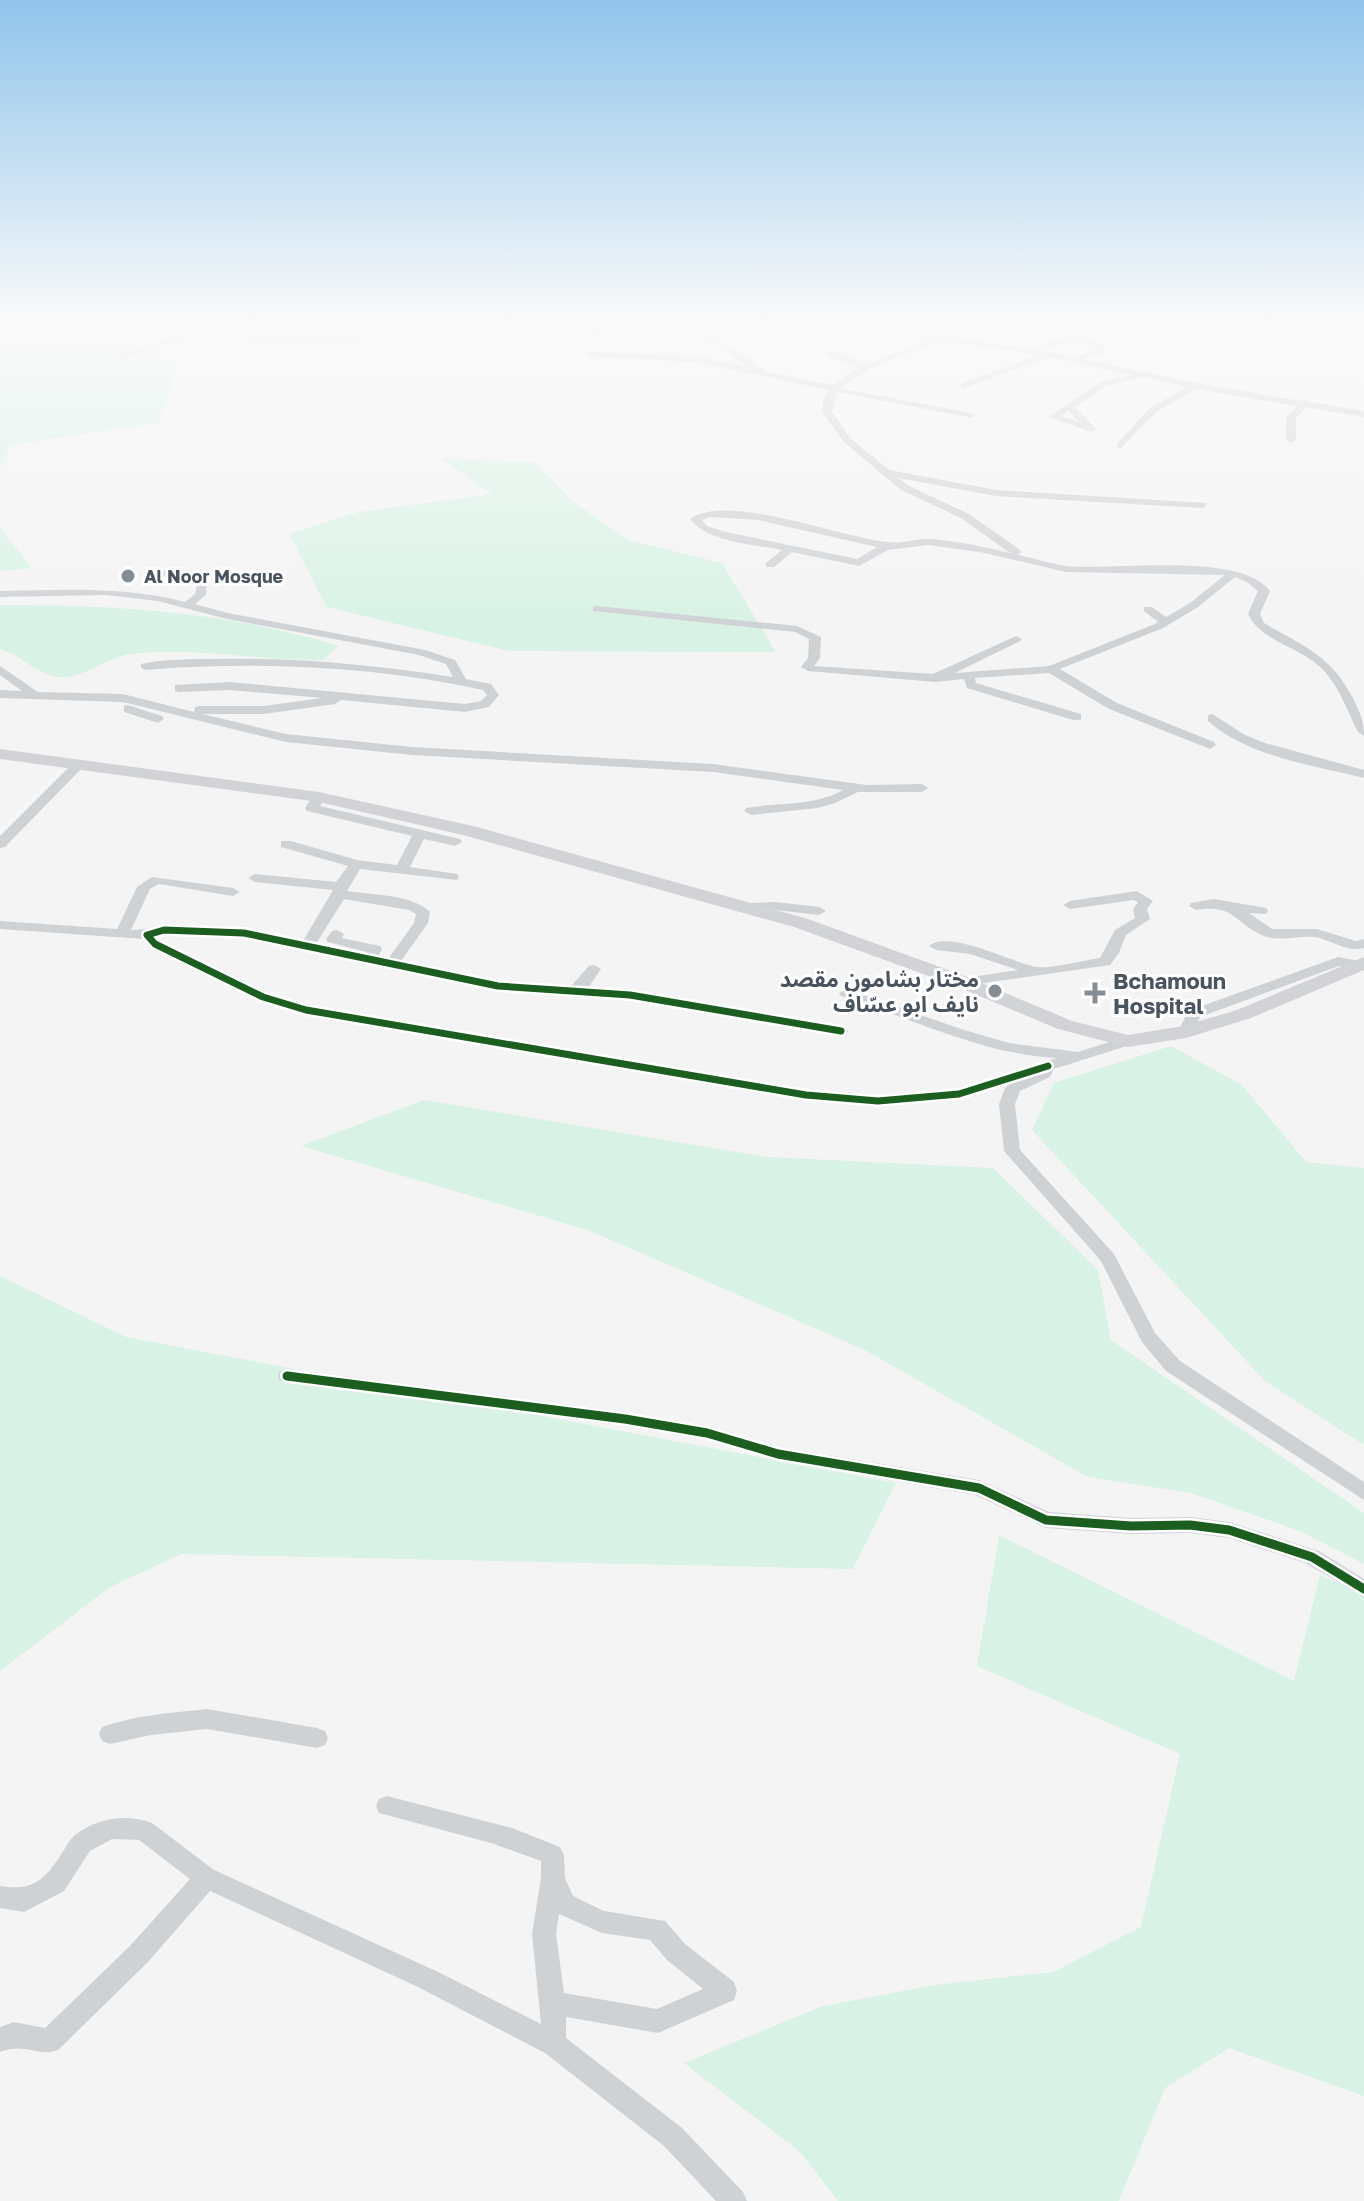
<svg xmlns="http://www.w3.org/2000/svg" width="1364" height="2201" font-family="'Golos Text','Noto Sans Arabic',sans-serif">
	<rect width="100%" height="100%" fill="#f4f4f4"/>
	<path fill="#d8f2e5" d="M0,324H39V328L142,337L176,370L159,423L10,445L0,468Z
		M442,459L535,462L573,502L629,540L722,563L776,652L509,651L327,607L289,534L358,512L492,494Z
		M0,528L32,568L0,571Z
		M0,605C115,605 227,611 338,646L323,660C259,661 195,646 131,654C104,657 78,685 49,675C31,669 19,654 0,649Z
		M1171,1046L1242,1085L1306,1162L1364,1168V1445L1265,1381L1032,1130L1054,1083Z
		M424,1100L767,1157L993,1168L1098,1270L1111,1340L1364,1513V1564L1300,1531L1191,1493L1088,1477L863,1349L588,1230L301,1146Z
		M0,1276L126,1337L896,1483L853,1569L181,1554L110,1587L0,1671Z
		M999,1535L1294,1681L1320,1575L1364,1594V2096L1229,2048L1165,2088L1119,2201H838L800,2152L684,2063L823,2006L935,1985L1053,1972L1141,1927L1180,1754L977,1666Z"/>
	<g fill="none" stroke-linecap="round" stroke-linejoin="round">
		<path fill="#cfd2d5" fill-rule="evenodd" d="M548,324H589L585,327L318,342L202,338L181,339L119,359L115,356L177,335L202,332L318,336Z
			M595,324H603L598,331L621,337L617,340L590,334Z
			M637,324H651L714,336L767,372L833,385L858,368L827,354V350H833L865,365L931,339L884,324H896L939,336L1032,348L1103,324H1114L1083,336L1105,347L1104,354L1083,359L1195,383L1301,401L1305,399L1309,402L1364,411V417L1306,407L1296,418V440L1291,443L1286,440V418L1297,406L1196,389L1156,412L1120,449L1117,448V444L1150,408L1187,387L1142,377L1106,386L1075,407L1096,429L1091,432L1049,417L1100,382L1133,375L1049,357L964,388L961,387V383L1039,355L939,341L873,367L840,388L970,413L973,414V418L837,392L832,412L850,438L889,470L996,490L1206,503V507L1202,508L996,496L898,478L909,486L969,514L1020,550L1021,552L1018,555C1034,558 1050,564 1066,566C1115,571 1240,551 1270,591L1260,614L1264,623C1305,647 1331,655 1354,700C1360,713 1364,721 1364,736L1358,732C1346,708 1336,678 1314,662C1293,646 1260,639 1248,614L1258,591L1247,582L1235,577L1198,607L1163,628L1060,669L1117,703L1214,742L1216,745L1210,749L1109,709L1049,673L975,678L976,683L1081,714V720H1073L967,688L964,679L935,682L808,671L801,667L808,658L809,639L795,632L593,611V607L597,606L797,626L821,637L820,658L814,666L933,674L1016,636L1022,639L1020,641L955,673L1049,666L1155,624L1158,622L1144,611V607H1152L1166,617L1190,603L1225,575L1066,572L980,552L928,545L888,550L859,566L792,552L774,567H766V563L782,550C753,544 709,543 690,519C728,492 841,538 888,542C902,544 917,538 931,539C958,541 984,547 1010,553L961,518L901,490L844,442L822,412L824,397L829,390L695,362L590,357L586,354L590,351L695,356L748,367L708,340ZM1075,339L1097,350L1073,357L1043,350ZM1069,411L1079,422L1061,416ZM710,517L758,520L877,547L857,559L726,532L707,526L702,520Z
			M158,570L191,573L207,582L206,595L195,604L228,613L425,650L455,660L466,679L491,684L499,695L489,707L465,712L341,700L335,704L264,714H202L286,734L412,747L713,764L867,785L922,784L928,788L922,792H858L835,803L818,808L751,815L744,811L746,808C780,802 812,807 843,790L713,772L412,755L286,742L123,702L0,698V690L22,691L0,675V666L38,692L123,694L194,712L195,707L199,706H264L322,698L230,690L179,692L175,691V685L230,682L465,704L481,701L487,695L483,690C373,666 257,661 145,670L141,668V664C165,659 190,659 214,659C294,657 374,665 453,677L446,664L419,655L227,619L158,601L106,595L0,597V591C62,590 124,586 185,602L195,594L197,585L188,579L154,575L153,573Z
			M128,705L162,716L164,719L158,723L124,712V706Z
			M1212,714L1245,735L1265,743L1364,770V778C1312,765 1249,757 1208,721V715Z
			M77,762L83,766L81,769L5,847L0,848V836L73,763Z
			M319,793L326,797L320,806L460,839L462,842L455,846L424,839L410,867L457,874L459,877L457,880L360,869L347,891C372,895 412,894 430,912L428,923L401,961L498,982L571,986L589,966L594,965L601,969L588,988L630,991L841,1026L849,1031L841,1036L630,999L570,997L498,990L244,937L165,934L156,937L160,941L268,994L308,1006L806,1090L878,1096L958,1089L1057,1058C981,1054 913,1019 841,996L839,993L846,989L961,1029L1009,1043L1078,1052L1128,1036L1133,1038L1136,1041L1133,1044L1054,1069L1050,1077L1020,1091L1015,1104L1020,1150L1114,1254L1155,1333L1180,1361L1364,1482V1500L1166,1371L1142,1342L1101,1261L1004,1151L999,1104L1005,1088L1011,1083L959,1099L878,1106L806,1100L306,1015L258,1000L150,947L143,939L0,929V921L117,929L137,887L152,877L233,888L240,892L233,896L159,884L150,889L131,930C144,930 155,926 167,926C214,925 258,932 303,941L333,890L255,882L248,878L255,874L336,882L348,866L281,847V841H291L357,860L397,865L412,836L307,811L305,808L314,794ZM344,899L409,910L416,914L414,923L388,959L378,957L382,949L380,946L342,938L344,934L337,930L332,931L326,939L328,942L366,952L365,954L316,944Z
			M1137,891L1153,901L1147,909L1150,919L1126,935L1119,953L1110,965L963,986L956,982L958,979L1018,970L970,954L936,950L929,946C950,929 1014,964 1037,967C1051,969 1085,960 1100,958L1115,930L1135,918L1133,909L1138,902L1134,900L1070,909L1063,905L1070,901Z
			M1214,899L1266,908L1268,911L1266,914L1249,913L1272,929H1317L1356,941L1364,939V948C1347,953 1332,940 1315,937C1299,935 1279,942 1264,936C1233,923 1236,904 1196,910L1189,906L1191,903Z
			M775,902L819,907L826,911L819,915L775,910L748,911L741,907L748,903Z
			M1338,957L1364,962V968L1339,966L1200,1017L1191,1035H1181L1178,1032L1188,1011Z
			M287,1369L625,1412L707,1426L778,1447L979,1480L1049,1512L1131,1518L1190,1517L1229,1522L1319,1551L1364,1579V1597L1305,1563L1229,1538L1190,1533L1131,1534L1046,1528L975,1495L778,1461L707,1440L625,1426L287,1383L280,1381L278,1376L280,1371Z
			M207,1709L317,1728L325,1731L328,1738L325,1745L317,1748L207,1729L151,1735L110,1744L102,1741L99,1734L102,1727C135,1715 172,1713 207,1709Z
			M387,1796L512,1828L560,1847L564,1855L565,1878L573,1896L604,1911L665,1921L685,1944L734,1982L737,1991L734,2000L658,2033L566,2017V2038L682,2128L743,2192L747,2201H716L664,2146L545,2053L418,1987L210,1891L148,1962L58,2050C37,2058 26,2042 0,2052V2027L14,2022L45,2028L130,1946L190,1879L139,1840L112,1839L90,1851L64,1891L24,1912L0,1908V1886C35,1892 46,1878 64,1850C67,1845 71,1838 75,1835C96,1818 127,1813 152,1823L214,1870L436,1971L541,2024L532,1934L541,1878V1861L491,1843L379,1813L376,1806L379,1799ZM559,1914L602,1933L650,1940L667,1960L703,1989L657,2009L564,1993L556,1934Z"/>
		<path fill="#d1d3d6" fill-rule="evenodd" d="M0,749L319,792L473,826L808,919L970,978L1072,1021L1128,1035L1183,1026L1237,1010L1364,957V970L1251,1018L1186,1038L1128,1047L1058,1029L956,986L794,927L463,835L319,802L0,759Z"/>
		<defs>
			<path id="cycleway-far1" d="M841,1031L630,995L498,986L244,933L164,930L147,935L155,944L263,997L306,1010L806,1095L878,1101L959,1094L1048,1066"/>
			<path id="cycleway" d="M287,1376L625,1419L707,1433L778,1454L979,1488L1046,1520L1131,1526L1190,1525L1229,1530L1312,1557L1364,1589"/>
		</defs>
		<use href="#cycleway-far1" stroke="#fff" stroke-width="12"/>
		<use href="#cycleway" stroke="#fff" stroke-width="14"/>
		<use href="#cycleway-far1" stroke="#1b5e20" stroke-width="7"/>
		<use href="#cycleway" stroke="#1b5e20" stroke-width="9"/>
	</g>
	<linearGradient id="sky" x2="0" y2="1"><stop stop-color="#90c4eb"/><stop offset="0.51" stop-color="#fafafa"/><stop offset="1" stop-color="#fafafa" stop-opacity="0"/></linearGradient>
	<rect width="1364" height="632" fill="url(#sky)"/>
	<g fill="#868c94" stroke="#fff" stroke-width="3">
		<circle cx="128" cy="576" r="8"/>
		<circle cx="995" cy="991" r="8"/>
		<path d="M1091 981h8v8h8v8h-8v8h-8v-8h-8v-8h8z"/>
	</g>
	<g text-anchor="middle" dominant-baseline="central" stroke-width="6" stroke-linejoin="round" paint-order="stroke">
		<g font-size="18" font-weight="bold" fill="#4a5461" stroke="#fff" text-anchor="start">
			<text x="144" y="576">Al Noor Mosque</text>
		</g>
		<g font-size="22" font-weight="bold" fill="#4a5461" stroke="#fff" text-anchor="end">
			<text x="979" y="978">مختار بشامون مقصد<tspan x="979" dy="25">نايف ابو عسّاف</tspan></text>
			<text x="1113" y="980" text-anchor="start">Bchamoun<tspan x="1113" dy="25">Hospital</tspan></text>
		</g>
	</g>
</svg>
